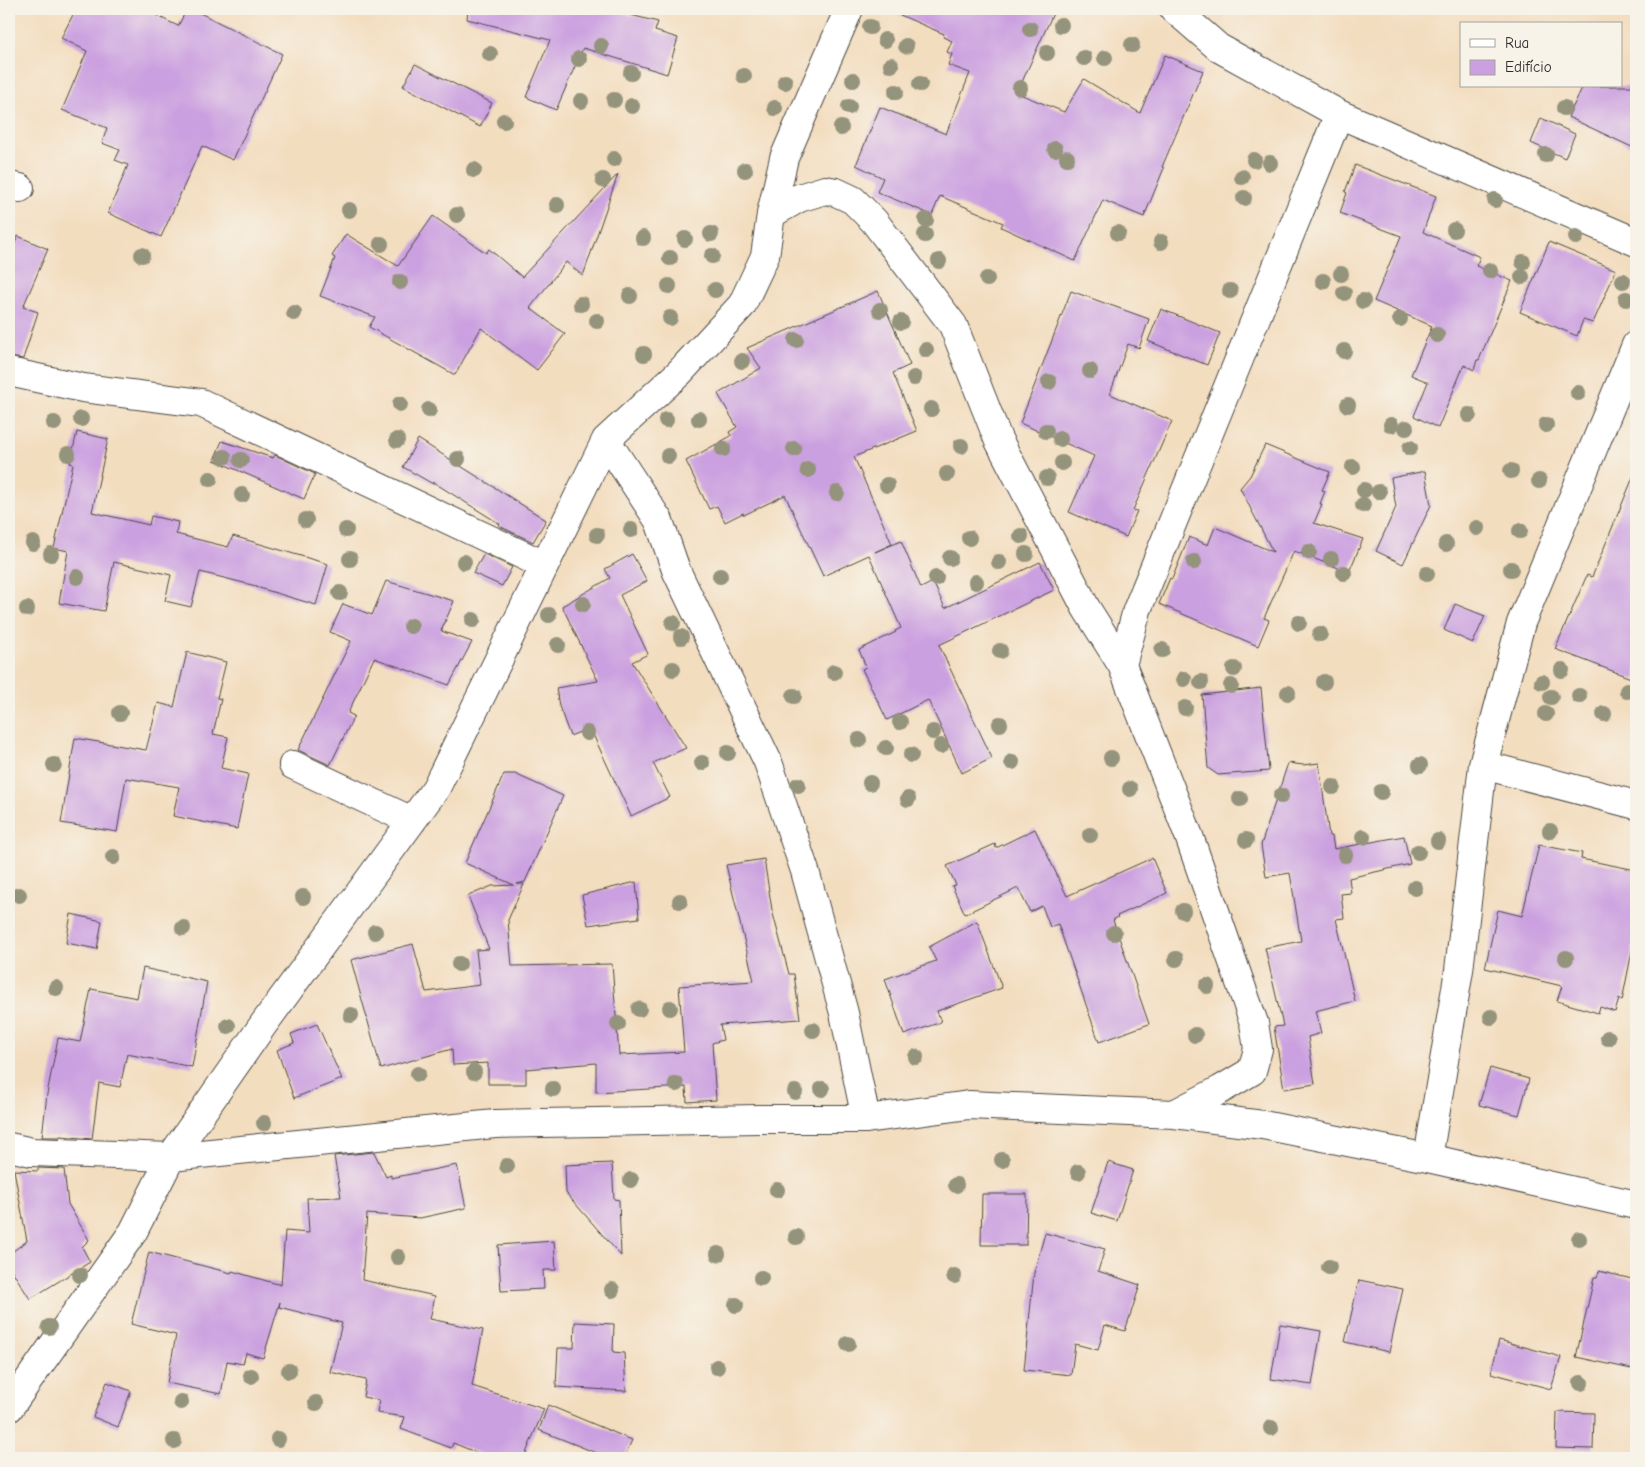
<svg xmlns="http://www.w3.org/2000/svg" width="1645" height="1467" font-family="'Comic Neue',sans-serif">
	<rect width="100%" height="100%" fill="#f7f3e8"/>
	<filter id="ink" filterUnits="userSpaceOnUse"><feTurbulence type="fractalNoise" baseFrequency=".02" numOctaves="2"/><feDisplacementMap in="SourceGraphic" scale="10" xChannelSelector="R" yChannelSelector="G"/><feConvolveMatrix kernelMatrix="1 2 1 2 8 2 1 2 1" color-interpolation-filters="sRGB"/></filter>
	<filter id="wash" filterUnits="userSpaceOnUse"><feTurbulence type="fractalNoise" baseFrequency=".0096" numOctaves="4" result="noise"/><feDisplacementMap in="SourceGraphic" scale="20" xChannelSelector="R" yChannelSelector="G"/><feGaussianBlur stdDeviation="1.12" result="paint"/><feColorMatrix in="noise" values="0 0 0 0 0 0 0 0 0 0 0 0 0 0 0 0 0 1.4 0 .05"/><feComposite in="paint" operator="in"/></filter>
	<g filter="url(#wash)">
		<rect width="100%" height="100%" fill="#f3ddbf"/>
		<g id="blocks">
			<path fill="#cba0e0" d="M76,9H143L178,26L187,9H192L282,54L233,160L202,146L161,237L108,213L128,165L115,160L120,150L102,143L107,128L62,110L87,51L61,38Z
				M468,9H624L623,13L658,22L655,31L678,38L667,74L583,48L556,110L526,97L550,40L467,19Z
				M886,9H1055L1017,93L1064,112L1084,79L1140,113L1165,55L1203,71L1162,167L1164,168L1144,217L1103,200L1075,261L1001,227L1003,223L940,196L932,215L877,192L883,178L856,165L880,107L946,134L970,73L948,65L952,54L947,52L952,41L943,37L944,34Z
				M415,64L492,103L480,127L403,86Z
				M1583,86H1636V149L1568,117Z
				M1541,118L1575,134L1565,158L1531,143Z
				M1355,165L1436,196L1423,232L1480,257L1476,266L1512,281L1479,360H1477L1474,370L1464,365L1438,428L1414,416L1428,382L1411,375L1432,326L1374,301L1401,236L1340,213L1347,193L1345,192Z
				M618,174L583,276L566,262L530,308L565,334L537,370L481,328L455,375L369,327L375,317L320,296L335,258L332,256L346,234L398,266L433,216L486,253L489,249L522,277Z
				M18,236L48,249L23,307L38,312L23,359L9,357V256Z
				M1549,242L1616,270L1593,323L1583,320L1577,336L1520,312Z
				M878,291L910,365L893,373L917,431L854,457L892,544L875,552L901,541L921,588L933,582L945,608L1040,562L1054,590L939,645L992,758L962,773L928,700L887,720L862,669L866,667L859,650L896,632L895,631L901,628L869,555L823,576L785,495L744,515L743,513L725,522L717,506L709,509L686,461L731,436L729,432L737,427L718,394L761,368L747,348Z
				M1071,291L1149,319L1139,348L1128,344L1110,394L1172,421L1133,510L1137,511L1126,537L1069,512L1094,456L1020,423Z
				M1161,309L1220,333L1207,365L1148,341Z
				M77,432L108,439L92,512L149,525L151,516L178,522L176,534L228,547L233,536L328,564L316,605L256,587V586L200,572L191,607L165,601L171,575L114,562L104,611L59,603L68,551L54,548L73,464L70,463Z
				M418,439L546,520L533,542L499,526L500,524L433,482V484L403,467Z
				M222,441L273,458L275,455L315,474L304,499L214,460Z
				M1265,445L1330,472L1322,490L1325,491L1320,504H1322L1314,523L1363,539L1349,572L1294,551L1264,618L1269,620L1258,646L1159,604L1170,578L1172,579L1189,537L1208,545L1215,527L1273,552L1240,488L1250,476Z
				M1636,470V680L1555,649L1587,575L1592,577Z
				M1425,471L1431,505L1403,564L1376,551L1396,507L1391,478Z
				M484,554L512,567L502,586L473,573Z
				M632,554L647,581L620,595L648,654L632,662L686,748L653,763L670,797L631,816L590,728L570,736L559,706L556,688L598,681L562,606L610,578L605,569Z
				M386,581L454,601L441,631L472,642L449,685L374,658L348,713L354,716L330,765L298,750L351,641L330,632L343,604L372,615Z
				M1455,604L1485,616L1473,643L1444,630Z
				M187,652L226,662L217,698L221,699L213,734L228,737L221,768L248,774L237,829L173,816L179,787L126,778L117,832L61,823L75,738L146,750L158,703L174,707Z
				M1261,688L1269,771L1218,775L1208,768L1202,695Z
				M1288,763L1303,765L1319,763L1329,836H1332L1334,849L1404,836L1410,864L1349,878L1351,893L1341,894L1344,918L1336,919L1355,1001L1315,1011L1321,1033L1308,1037L1315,1084L1284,1089L1274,1027L1283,1026L1265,948L1301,941L1290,873L1266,877L1261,845Z
				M504,774H515L563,796L525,882L517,884H524L508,920L512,966L612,964L619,1055L684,1052L679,986L754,981L726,865L764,859L772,910L789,974H794L800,1019L720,1025L723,1040L712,1043L716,1100L687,1102L686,1087L596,1092V1063L526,1069V1084H488V1063L453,1065L452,1049L381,1069L351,960L413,944L426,992L480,985L476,950L489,949L468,896L492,886L514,885L465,863Z
				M1035,829L1067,896L1152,858L1167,893L1117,916L1118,917L1113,920L1149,1024L1099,1042L1058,924L1050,927L1042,906L1030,912L1018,888L965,914L952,886L956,885L947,866L995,844L996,848Z
				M1539,845L1582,853L1581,859L1636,870V931L1622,1001L1619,999L1615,1012L1600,1007L1598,1013L1557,1001L1562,986L1485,968L1498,910L1522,916Z
				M636,882L639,918L588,925L582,895Z
				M71,914L102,921L97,949L66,943Z
				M977,921L1002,988L937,1011L941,1022L904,1035L885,979L936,961L929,947Z
				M143,968L207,982L192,1067L127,1054L120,1087L99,1083L92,1139L60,1136V1137H42L47,1094L58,1038L80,1042L91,989L137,998Z
				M317,1024L342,1079L294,1098L277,1050L294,1043L291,1034Z
				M1490,1068L1529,1079L1519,1115L1479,1105Z
				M374,1152L386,1177L391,1175V1178L457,1165L466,1208L420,1218L367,1214L362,1280L435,1296L430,1319L483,1330L472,1386L544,1409L524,1458H490L453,1443L451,1448L401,1429L405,1417L377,1413L379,1400L363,1397L366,1380L330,1372L342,1323L279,1307L280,1302L263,1358L246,1353L243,1364L227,1361L221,1394L167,1383L176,1335L131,1324L149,1252L231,1273L232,1271L281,1285L285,1231L309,1233L307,1198L341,1197L334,1156Z
				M1108,1162L1133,1170L1117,1221L1091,1213Z
				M612,1163L614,1199L619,1200L621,1256L566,1193L565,1165Z
				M38,1168L64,1169L68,1204L89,1240L82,1247L90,1262L30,1299L9,1266V1254L27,1241L14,1170L38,1171Z
				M982,1194H1027L1026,1245H981Z
				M1045,1233L1105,1249L1098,1271L1140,1285L1125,1331L1105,1325L1098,1350L1075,1344L1071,1375L1024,1370L1034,1273Z
				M554,1241L556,1270H543L544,1289L501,1291L498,1245Z
				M1599,1271L1636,1280V1370L1576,1357L1594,1278H1597Z
				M1359,1280L1403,1289L1389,1352L1345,1342Z
				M575,1322L614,1324L613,1352L624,1353L626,1391L556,1387L558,1348H574Z
				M1280,1324L1321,1331L1312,1385L1271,1379Z
				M1499,1340L1561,1357L1551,1389L1491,1373Z
				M107,1382L131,1391L118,1427L93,1417Z
				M548,1405L632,1440L624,1458H609L539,1430Z
				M1557,1412L1594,1413L1593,1449L1556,1448Z"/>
		</g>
	</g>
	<g filter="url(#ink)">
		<use href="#blocks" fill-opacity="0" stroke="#494641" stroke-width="1"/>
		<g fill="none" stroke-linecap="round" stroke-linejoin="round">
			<defs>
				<path id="street" d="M1174,9L1219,48L1339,114L1636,242
					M9,186L20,188
					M771,214L799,198L825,190L836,192L853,200L874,221L953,325L998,439L1086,608L1122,665L1189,836L1254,1023L1258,1049L1252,1071L1220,1090L1174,1114
					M9,372L83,388L201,403L544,565
					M606,440L659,521L676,570L768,762L805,871L844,1013L866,1119
					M1122,665L1137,610L1339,114
					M293,765L412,821
					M1483,765L1636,805
					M9,1147L32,1152L171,1157L495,1124L758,1119H866L969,1105L1174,1114L1263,1125L1428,1158L1636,1205
					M1428,1158L1459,970L1483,765L1521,623L1636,345
					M9,1408L133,1232L171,1157L263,1025L436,788L606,440L679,373L742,305L765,256L771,214L784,158L849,9"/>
			</defs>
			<use href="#street" stroke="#494641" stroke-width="30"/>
			<use href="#street" stroke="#fff" stroke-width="28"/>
		</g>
		<g fill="#94937c">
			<circle cx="1061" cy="25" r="8"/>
			<circle cx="870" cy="27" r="8"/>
			<circle cx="1030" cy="29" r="8"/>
			<circle cx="885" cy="40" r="8"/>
			<circle cx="1132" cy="45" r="8"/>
			<circle cx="601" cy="46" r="8"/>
			<circle cx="906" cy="46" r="8"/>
			<circle cx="1047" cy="53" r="8"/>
			<circle cx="490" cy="54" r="8"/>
			<circle cx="1084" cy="58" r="8"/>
			<circle cx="1105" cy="58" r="8"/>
			<circle cx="579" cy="59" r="8"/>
			<circle cx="891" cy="65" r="8"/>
			<circle cx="631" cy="73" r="8"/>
			<circle cx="744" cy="76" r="8"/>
			<circle cx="853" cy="80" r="8"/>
			<circle cx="785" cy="82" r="8"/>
			<circle cx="920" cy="84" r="8"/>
			<circle cx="1020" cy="88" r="8"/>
			<circle cx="896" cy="92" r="8"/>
			<circle cx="614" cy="100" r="8"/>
			<circle cx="581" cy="101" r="8"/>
			<circle cx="632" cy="106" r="8"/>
			<circle cx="849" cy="107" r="8"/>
			<circle cx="775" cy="108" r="8"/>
			<circle cx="1564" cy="108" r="8"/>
			<circle cx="504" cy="121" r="8"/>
			<circle cx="841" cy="128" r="8"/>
			<circle cx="1055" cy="149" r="8"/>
			<circle cx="1546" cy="155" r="8"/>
			<circle cx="1067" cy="158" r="8"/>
			<circle cx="614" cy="159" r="8"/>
			<circle cx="1254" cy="160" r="8"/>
			<circle cx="1270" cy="163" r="8"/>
			<circle cx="474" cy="170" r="8"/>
			<circle cx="745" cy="170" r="8"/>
			<circle cx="1242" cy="177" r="8"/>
			<circle cx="603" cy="180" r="8"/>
			<circle cx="1244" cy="198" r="8"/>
			<circle cx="1495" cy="200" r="8"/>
			<circle cx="557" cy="205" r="8"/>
			<circle cx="349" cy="210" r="8"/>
			<circle cx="457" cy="215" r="8"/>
			<circle cx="926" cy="220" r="8"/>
			<circle cx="1454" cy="230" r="8"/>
			<circle cx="1118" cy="233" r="8"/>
			<circle cx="711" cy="234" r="8"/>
			<circle cx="925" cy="235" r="8"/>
			<circle cx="1576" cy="237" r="8"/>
			<circle cx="643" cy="238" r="8"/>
			<circle cx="685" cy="239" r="8"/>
			<circle cx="1161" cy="242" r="8"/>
			<circle cx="381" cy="244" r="8"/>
			<circle cx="142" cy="255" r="8"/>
			<circle cx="712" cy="256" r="8"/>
			<circle cx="670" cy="258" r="8"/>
			<circle cx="939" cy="261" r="8"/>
			<circle cx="1523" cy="262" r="8"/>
			<circle cx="1490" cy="271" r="8"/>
			<circle cx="1341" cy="274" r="8"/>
			<circle cx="1522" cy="277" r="8"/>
			<circle cx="987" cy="279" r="8"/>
			<circle cx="1323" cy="281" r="8"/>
			<circle cx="1623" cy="281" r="8"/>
			<circle cx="400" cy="282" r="8"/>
			<circle cx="669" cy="286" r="8"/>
			<circle cx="715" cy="290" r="8"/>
			<circle cx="1230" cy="291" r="8"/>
			<circle cx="1344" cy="293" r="8"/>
			<circle cx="630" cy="296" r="8"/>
			<circle cx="1626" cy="299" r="8"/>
			<circle cx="1363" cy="301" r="8"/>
			<circle cx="581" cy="304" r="8"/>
			<circle cx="880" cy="310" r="8"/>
			<circle cx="294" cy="313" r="8"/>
			<circle cx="670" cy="318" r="8"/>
			<circle cx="1400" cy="319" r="8"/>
			<circle cx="597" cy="321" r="8"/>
			<circle cx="901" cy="322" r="8"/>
			<circle cx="1437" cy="335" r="8"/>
			<circle cx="796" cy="340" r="8"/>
			<circle cx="926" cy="350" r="8"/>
			<circle cx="1344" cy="351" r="8"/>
			<circle cx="644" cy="354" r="8"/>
			<circle cx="742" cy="361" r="8"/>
			<circle cx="1090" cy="371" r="8"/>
			<circle cx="914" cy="378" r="8"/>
			<circle cx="1049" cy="382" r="8"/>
			<circle cx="1578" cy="393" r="8"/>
			<circle cx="400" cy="404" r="8"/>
			<circle cx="1348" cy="405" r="8"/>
			<circle cx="931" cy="409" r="8"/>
			<circle cx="429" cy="410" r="8"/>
			<circle cx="1469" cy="415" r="8"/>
			<circle cx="81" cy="419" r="8"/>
			<circle cx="699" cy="419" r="8"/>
			<circle cx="666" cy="420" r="8"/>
			<circle cx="54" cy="423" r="8"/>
			<circle cx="1391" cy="425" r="8"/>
			<circle cx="1546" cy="425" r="8"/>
			<circle cx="1406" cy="428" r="8"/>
			<circle cx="1046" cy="431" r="8"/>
			<circle cx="1060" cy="439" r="8"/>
			<circle cx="397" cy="440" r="8"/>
			<circle cx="961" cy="446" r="8"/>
			<circle cx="1410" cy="448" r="8"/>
			<circle cx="723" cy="449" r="8"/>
			<circle cx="794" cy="449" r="8"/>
			<circle cx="68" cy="454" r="8"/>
			<circle cx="668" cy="456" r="8"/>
			<circle cx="224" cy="457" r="8"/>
			<circle cx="458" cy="459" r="8"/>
			<circle cx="241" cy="460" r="8"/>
			<circle cx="1062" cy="463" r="8"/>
			<circle cx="1353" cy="467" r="8"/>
			<circle cx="808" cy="470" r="8"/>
			<circle cx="1511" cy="471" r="8"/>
			<circle cx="947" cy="474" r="8"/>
			<circle cx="1047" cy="478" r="8"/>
			<circle cx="210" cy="479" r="8"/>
			<circle cx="1539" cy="481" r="8"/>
			<circle cx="887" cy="485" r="8"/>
			<circle cx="1364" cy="490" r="8"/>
			<circle cx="1379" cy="492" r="8"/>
			<circle cx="837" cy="493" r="8"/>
			<circle cx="242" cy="495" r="8"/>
			<circle cx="1363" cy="505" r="8"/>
			<circle cx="306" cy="520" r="8"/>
			<circle cx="1477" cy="528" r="8"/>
			<circle cx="346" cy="530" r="8"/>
			<circle cx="631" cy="530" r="8"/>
			<circle cx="1520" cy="531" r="8"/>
			<circle cx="597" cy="535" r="8"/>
			<circle cx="1021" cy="536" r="8"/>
			<circle cx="969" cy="538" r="8"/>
			<circle cx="33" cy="543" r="8"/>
			<circle cx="1446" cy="544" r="8"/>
			<circle cx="1309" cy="552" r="8"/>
			<circle cx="51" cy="554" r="8"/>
			<circle cx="1026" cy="554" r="8"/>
			<circle cx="950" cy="558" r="8"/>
			<circle cx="350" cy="559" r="8"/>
			<circle cx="1331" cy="559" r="8"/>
			<circle cx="464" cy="562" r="8"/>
			<circle cx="999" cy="562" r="8"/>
			<circle cx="1194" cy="562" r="8"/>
			<circle cx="1511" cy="569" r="8"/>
			<circle cx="1344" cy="573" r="8"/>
			<circle cx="1427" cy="574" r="8"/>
			<circle cx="720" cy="576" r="8"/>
			<circle cx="77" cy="577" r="8"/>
			<circle cx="936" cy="578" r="8"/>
			<circle cx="976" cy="582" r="8"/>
			<circle cx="340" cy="593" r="8"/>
			<circle cx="583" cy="604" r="8"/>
			<circle cx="27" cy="609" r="8"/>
			<circle cx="549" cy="615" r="8"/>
			<circle cx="473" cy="620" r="8"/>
			<circle cx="673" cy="623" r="8"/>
			<circle cx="1299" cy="623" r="8"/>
			<circle cx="411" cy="626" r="8"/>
			<circle cx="1320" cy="634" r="8"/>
			<circle cx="681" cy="637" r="8"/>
			<circle cx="558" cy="645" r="8"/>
			<circle cx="1162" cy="650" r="8"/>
			<circle cx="1000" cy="651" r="8"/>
			<circle cx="673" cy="669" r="8"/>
			<circle cx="1234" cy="669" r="8"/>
			<circle cx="1562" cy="670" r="8"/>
			<circle cx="834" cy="672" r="8"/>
			<circle cx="1184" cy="679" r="8"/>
			<circle cx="1201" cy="682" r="8"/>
			<circle cx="1324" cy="682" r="8"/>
			<circle cx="1542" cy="682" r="8"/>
			<circle cx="1231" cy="686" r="8"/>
			<circle cx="1627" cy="691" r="8"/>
			<circle cx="1288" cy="693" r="8"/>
			<circle cx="794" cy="696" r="8"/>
			<circle cx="1579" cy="696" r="8"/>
			<circle cx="1551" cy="697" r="8"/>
			<circle cx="1185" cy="708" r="8"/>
			<circle cx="120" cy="713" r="8"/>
			<circle cx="1546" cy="714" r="8"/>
			<circle cx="1604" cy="714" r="8"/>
			<circle cx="900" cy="722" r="8"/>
			<circle cx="1000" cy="724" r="8"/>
			<circle cx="933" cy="732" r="8"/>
			<circle cx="587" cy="733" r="8"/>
			<circle cx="859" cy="740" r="8"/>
			<circle cx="941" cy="746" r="8"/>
			<circle cx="886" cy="748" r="8"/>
			<circle cx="728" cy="753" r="8"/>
			<circle cx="911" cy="755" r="8"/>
			<circle cx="1111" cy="758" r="8"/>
			<circle cx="1012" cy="762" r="8"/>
			<circle cx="702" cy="763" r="8"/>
			<circle cx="54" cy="765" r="8"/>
			<circle cx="1420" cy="765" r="8"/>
			<circle cx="870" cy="783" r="8"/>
			<circle cx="798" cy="785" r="8"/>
			<circle cx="1333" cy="787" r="8"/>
			<circle cx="1130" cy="789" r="8"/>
			<circle cx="1381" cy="792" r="8"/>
			<circle cx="1281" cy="796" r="8"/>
			<circle cx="908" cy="799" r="8"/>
			<circle cx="1240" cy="799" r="8"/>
			<circle cx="1550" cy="831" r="8"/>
			<circle cx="1090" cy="835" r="8"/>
			<circle cx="1363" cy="837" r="8"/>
			<circle cx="1246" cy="840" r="8"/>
			<circle cx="1438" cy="841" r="8"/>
			<circle cx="1418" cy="852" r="8"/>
			<circle cx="1345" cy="855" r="8"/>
			<circle cx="113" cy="857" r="8"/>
			<circle cx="1415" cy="888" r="8"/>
			<circle cx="19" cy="895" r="8"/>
			<circle cx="303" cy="897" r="8"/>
			<circle cx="680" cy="901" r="8"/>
			<circle cx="1183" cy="911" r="8"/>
			<circle cx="183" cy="928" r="8"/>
			<circle cx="375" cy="932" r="8"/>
			<circle cx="1114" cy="933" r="8"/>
			<circle cx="1566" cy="958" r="8"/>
			<circle cx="1176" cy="959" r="8"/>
			<circle cx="459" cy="964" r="8"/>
			<circle cx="1207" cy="986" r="8"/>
			<circle cx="56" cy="988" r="8"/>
			<circle cx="670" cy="1008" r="8"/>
			<circle cx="639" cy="1009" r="8"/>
			<circle cx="351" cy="1015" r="8"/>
			<circle cx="1491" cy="1017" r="8"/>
			<circle cx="618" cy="1024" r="8"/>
			<circle cx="228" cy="1026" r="8"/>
			<circle cx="813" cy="1030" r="8"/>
			<circle cx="1195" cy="1035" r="8"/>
			<circle cx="1608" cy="1038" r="8"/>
			<circle cx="916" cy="1057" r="8"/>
			<circle cx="474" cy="1072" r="8"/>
			<circle cx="418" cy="1074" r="8"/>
			<circle cx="676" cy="1084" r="8"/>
			<circle cx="553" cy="1089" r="8"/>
			<circle cx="822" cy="1089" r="8"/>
			<circle cx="795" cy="1092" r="8"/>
			<circle cx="264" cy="1123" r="8"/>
			<circle cx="1002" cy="1160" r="8"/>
			<circle cx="507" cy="1166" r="8"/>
			<circle cx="1078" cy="1172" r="8"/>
			<circle cx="631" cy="1180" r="8"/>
			<circle cx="956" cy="1185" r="8"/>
			<circle cx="777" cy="1190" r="8"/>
			<circle cx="796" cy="1237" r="8"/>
			<circle cx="1579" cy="1239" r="8"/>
			<circle cx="718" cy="1254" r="8"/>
			<circle cx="398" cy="1257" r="8"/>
			<circle cx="1329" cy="1267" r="8"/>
			<circle cx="80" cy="1275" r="8"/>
			<circle cx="954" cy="1276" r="8"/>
			<circle cx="761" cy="1278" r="8"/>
			<circle cx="612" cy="1290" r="8"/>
			<circle cx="736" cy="1305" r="8"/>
			<circle cx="49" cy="1327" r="8"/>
			<circle cx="848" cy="1344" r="8"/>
			<circle cx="717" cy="1367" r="8"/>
			<circle cx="289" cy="1371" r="8"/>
			<circle cx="251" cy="1376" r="8"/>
			<circle cx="1581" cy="1383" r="8"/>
			<circle cx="181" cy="1402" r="8"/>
			<circle cx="316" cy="1403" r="8"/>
			<circle cx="1271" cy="1428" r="8"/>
			<circle cx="278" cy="1439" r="8"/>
			<circle cx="174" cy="1441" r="8"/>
		</g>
	</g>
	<rect width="1645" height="1467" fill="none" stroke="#f7f3e8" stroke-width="30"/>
	<rect x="1460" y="22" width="162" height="65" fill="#f7f3e8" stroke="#a5a39c"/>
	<rect x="1470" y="39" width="25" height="8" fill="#ffffff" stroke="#a5a39c"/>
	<text x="1505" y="48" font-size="15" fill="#2b2b2b">Rua</text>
	<rect x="1470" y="60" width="25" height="15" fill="#cba0e0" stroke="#a5a39c"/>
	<text x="1505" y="72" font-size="15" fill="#2b2b2b">Edifício</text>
</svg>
